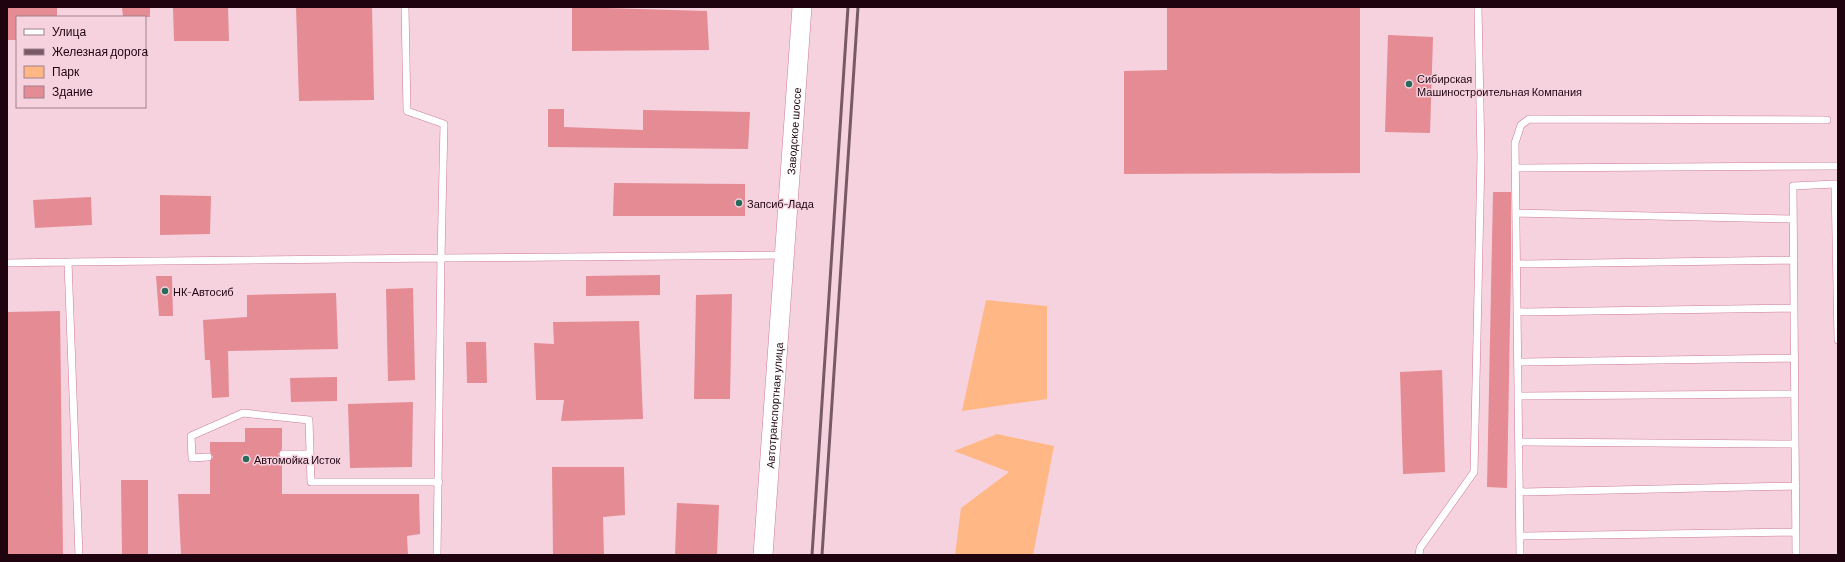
<svg xmlns="http://www.w3.org/2000/svg" width="1845" height="562" font-family="Barlow,sans-serif">
	<rect width="100%" height="100%" fill="#f6d2df"/>
	<path fill="#ffb786" d="M986,300L1047,306V399L962,411Z
		M997,434L1054,446L1033,555H955L961,508L1009,472L954,451Z"/>
	<path fill="#e48b93" d="M7,7H57V17H17V40H7Z
		M122,7H150V17H123Z
		M173,7H228L229,41H174Z
		M296,7H372L374,100L299,101Z
		M572,7L707,11L709,50L572,51Z
		M1167,7H1360V173L1124,174V71L1167,70Z
		M1388,35L1433,37L1430,133L1385,132Z
		M548,109H564V127L643,130V110L750,112L748,149L548,147Z
		M614,183L745,184V216H613Z
		M1493,192H1511V266L1507,488L1487,487Z
		M160,195L211,196L210,234L160,235Z
		M91,197L92,225L35,228L33,200Z
		M660,275V295L586,296V276Z
		M156,276H172L173,316H159Z
		M413,288L415,380L388,381L386,289Z
		M336,293L338,349L228,351L229,397L212,398L210,360H205L203,320L247,317V295Z
		M732,294L730,399H694L696,295Z
		M60,311L63,555H7V312Z
		M639,321L643,419L561,421L564,400H536L534,343L554,344L553,322Z
		M466,342H486L487,383H467Z
		M1442,370L1445,472L1403,474L1400,372Z
		M337,377V401L291,402L290,378Z
		M413,402L412,467L350,468L348,404Z
		M245,428H282V449L278,454L282,459V494H419L420,534L407,536L408,555H181L178,494H210V461L213,457L210,452V442H245Z
		M552,467H624L625,515L603,517L604,555H553Z
		M121,480H148V555H122Z
		M677,503L719,505L717,555H675Z"/>
	<g fill="none" stroke-linecap="round" stroke-linejoin="round">
		<defs>
			<path id="service" d="M1515,168L1838,166
				M1516,213L1793,219
				M7,263L68,262
				M1516,264L1794,260
				M1517,312L1794,308
				M1522,362L1795,358
				M1518,396L1795,394
				M1519,442L1795,444
				M283,454H310
				M208,457L192,458L191,436L243,413L309,420L311,482H439
				M1519,492L1796,486
				M1520,536L1796,532
				M79,555L68,262L441,258L444,124L407,111L405,7
				M437,555L441,258L784,255
				M1419,555L1420,548L1474,472L1481,157L1478,7
				M1520,555L1515,143L1521,125L1529,119L1827,120
				M1796,555L1793,186L1835,184L1838,340"/>
			<g id="secondary">
				<path id="s1" d="M763,555L802,7"/>
			</g>
		</defs>
		<use href="#service" stroke="#cc7b9b" stroke-width="8"/>
		<use href="#secondary" stroke="#cc7b9b" stroke-width="20"/>
		<use href="#service" stroke="#fff" stroke-width="7"/>
		<use href="#secondary" stroke="#fff" stroke-width="19"/>
		<path stroke="#785a66" stroke-width="3" d="M812,555L848,7
			M822,555L858,7"/>
	</g>
	<g fill="#286b5b" stroke="#f6d2df" stroke-width="1.5">
		<circle cx="1409" cy="84" r="4"/>
		<circle cx="739" cy="203" r="4"/>
		<circle cx="165" cy="291" r="4"/>
		<circle cx="246" cy="459" r="4"/>
	</g>
	<g text-anchor="middle" dominant-baseline="central" stroke-width="3" stroke-linejoin="round" paint-order="stroke">
		<g font-size="11" fill="#1f0410" stroke="#f6d2df" text-anchor="start">
			<text x="1417" y="78">Сибирская<tspan x="1417" dy="13">Машиностроительная Компания</tspan></text>
			<text x="747" y="203">Запсиб-Лада</text>
			<text x="173" y="291">НК-Автосиб</text>
			<text x="254" y="459">Автомойка Исток</text>
		</g>
		<g font-size="11" fill="#1f0410" stroke="#f6d2df">
			<text stroke="none"><textPath href="#s1" startOffset="425">Заводское шоссе</textPath></text>
			<text stroke="none"><textPath href="#s1" startOffset="150">Автотранспортная улица</textPath></text>
		</g>
	</g>
	<rect width="1845" height="562" fill="none" stroke="#1f0410" stroke-width="16"/>
	<rect x="16" y="16" width="130" height="92" fill="#f6d2df" stroke="#a0808c"/>
	<rect x="24" y="29" width="20" height="6" fill="#ffffff" stroke="#a0808c"/>
	<text x="52" y="36" font-size="12" fill="#1f0410">Улица</text>
	<rect x="24" y="49" width="20" height="6" fill="#785a66" stroke="#a0808c"/>
	<text x="52" y="56" font-size="12" fill="#1f0410">Железная дорога</text>
	<rect x="24" y="66" width="20" height="12" fill="#ffb786" stroke="#a0808c"/>
	<text x="52" y="76" font-size="12" fill="#1f0410">Парк</text>
	<rect x="24" y="86" width="20" height="12" fill="#e48b93" stroke="#a0808c"/>
	<text x="52" y="96" font-size="12" fill="#1f0410">Здание</text>
</svg>
